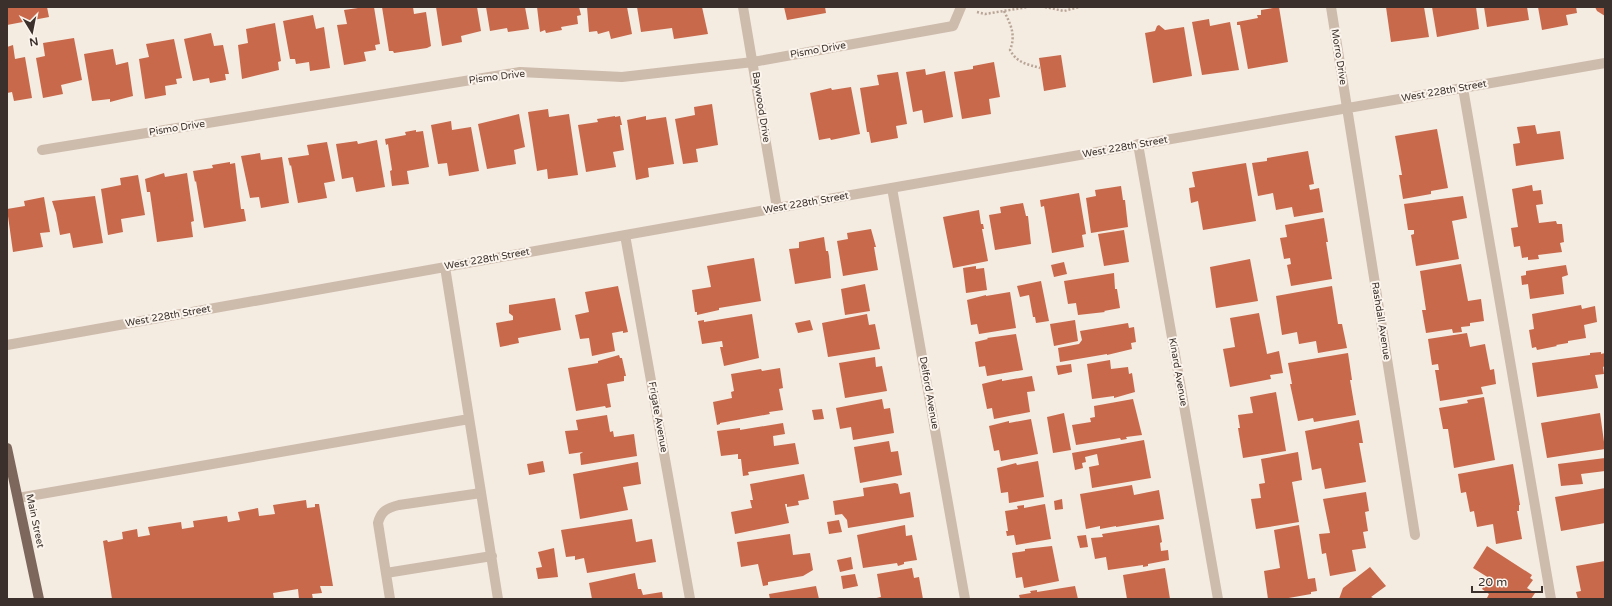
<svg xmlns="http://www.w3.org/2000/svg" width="1612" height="606" font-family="'Varela Round',sans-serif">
	<rect width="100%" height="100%" fill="#f4ebe1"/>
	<path fill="#c8694b" d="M7,7H47L49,17L7,25Z
		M365,7H374L380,44L375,45L376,50L364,52L366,61L344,65L337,25L347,24L344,10Z
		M382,7H413L414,14L426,12L431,46L427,48L394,53L393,51H389Z
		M436,7H477L481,31L461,36L462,42L442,46Z
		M486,7H525L529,29L508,32L507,28L490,31Z
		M537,7H579L581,15L577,16L578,24L561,27L562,30L546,33L545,30L540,32Z
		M587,7H627L632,34L611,39L609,31L598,34L597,31L589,32Z
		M637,7H702L708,34L674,39L672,28L641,32Z
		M784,7H825L826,13L787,20Z
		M1279,7L1288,62L1248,69L1240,25H1237V22L1258,18L1257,15H1261V10Z
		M1386,7H1424L1429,37L1391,42Z
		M1432,7H1476L1479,29L1437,37Z
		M1484,7H1527L1529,20L1487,27Z
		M1538,7H1576L1577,13L1566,15L1568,25L1542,30Z
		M1595,7H1605V16L1597,11Z
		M313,15L316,29L324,27L330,68L310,71L309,62L296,64L295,59H290L283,21Z
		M1209,19L1210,26L1230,22L1239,70L1202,75L1192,22Z
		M275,23L281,61L278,62L279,70L242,79L238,45L248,43L246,29Z
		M1159,25L1165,30L1184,27L1192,76L1153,83L1145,33L1155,31L1157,26Z
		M211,33L214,46L223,45L229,74H225L226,80L210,83L209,78L193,81L184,39Z
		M74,38L82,80L61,85L63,94L43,98L36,58L45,56L43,43Z
		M174,39L182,78L176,79L177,84L165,86L166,95L145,99L139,59L149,57L146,44Z
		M13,45L15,59L25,57L32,98L14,101L12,92L7,93V47Z
		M113,49L116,65L128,62L133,96L110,102V99L92,101L84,54Z
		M1061,55L1066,87L1044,91L1039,58Z
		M994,62L1000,97L989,99L991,114L962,119L954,72L973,69V66Z
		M925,69L926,75L945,71L953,117L924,123L922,110L913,112L906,72Z
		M898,72L907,124L896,126L898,138L871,143L869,132H867L860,88L879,85L877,75Z
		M851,87L860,134L831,140L830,138L819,140L810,93L831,88L832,90Z
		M712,104L718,145L696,149L698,162L683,164L675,119L695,115L694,107Z
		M548,109L549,117L569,114L578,175L548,179L547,169L537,171L528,112Z
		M519,114L525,147L514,150L516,164L487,169L478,124Z
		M615,116V117L620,116L622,125H620L624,150L613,152L616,167L586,172L578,125L598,122L597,119Z
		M646,116V120L666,117L674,164L648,168L649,177L636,180L627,120Z
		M451,121L452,130L471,127L479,171L449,176L447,163L438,164L431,125Z
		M1535,125L1537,134L1560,131L1564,159L1516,166L1513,144L1520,143L1517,127Z
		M1437,129L1448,188L1431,191V194L1403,199L1399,175H1402L1395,136Z
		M416,130V132L423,131L429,167L407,171L409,184L392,186L390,171L392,170L388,144L386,145L385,139L406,135L405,132Z
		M377,140L385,187L356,192L353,177L342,179L336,144L357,141L358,144Z
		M327,142L335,181L324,183L327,198L298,203L291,165L290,166L288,158L309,155L307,145Z
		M1308,151L1314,184L1309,185L1310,190L1319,188L1323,212L1294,217L1292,207L1276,210L1273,193L1258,196L1252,163L1267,161V158Z
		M260,153L261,160L282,157L289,203L261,208L259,197L250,198L241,156Z
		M230,162V164L235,163L241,209H244L246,221L204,228L196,181L195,182L193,171L213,168L212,165Z
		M1246,163L1256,221L1203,230L1198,201L1191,203L1189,188L1195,187L1192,172Z
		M164,173L165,177L187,173L194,221L191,222L193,237L157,242L150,192H147L145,179Z
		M138,175L145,215L121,219L123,232L108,235L101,189L121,185L120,178Z
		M1532,185L1533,191L1541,190L1543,204L1536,205L1539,223L1556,221L1557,224H1562L1564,242L1560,243L1562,252L1538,255L1539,259L1528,260V257L1522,258L1520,246L1514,247L1511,228L1518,227L1512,189Z
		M1121,186L1123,200H1125L1128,227L1091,233L1086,198L1096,196L1095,190Z
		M1079,193L1086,234L1082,235L1084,247L1052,253L1044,206L1041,207L1040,200Z
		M95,196L103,243L73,248L70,233L60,235L56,213L52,201Z
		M1463,196L1467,218L1452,221L1459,259L1416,266L1411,235L1414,234V230H1408L1404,204Z
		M44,197L50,232L40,233L43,247L13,252L7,209L25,206L24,201Z
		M1023,203L1026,216H1028L1031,244L995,250L989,215L1001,213L1000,207Z
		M979,210L981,224H983L984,229H982L988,261L953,268L943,217Z
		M1324,218L1328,242H1326L1332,279L1291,286L1287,265L1291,264L1290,258L1284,259L1280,238L1287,237L1285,225Z
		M871,229L876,247H874L878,270L843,276L837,241L848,239L847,233Z
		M1124,230L1129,262L1104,266L1098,234Z
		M824,237L826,251H828L829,256L831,278L795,284L789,249L799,248V242Z
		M754,258L761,301L719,308V310L697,315V312H695L692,290L711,287L707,266Z
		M1250,259L1258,301L1216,308L1210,267Z
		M1064,262L1067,274L1054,277L1051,265Z
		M1461,264L1468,301L1481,299L1484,321L1470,323V326L1461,327L1462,332L1453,333L1452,329L1426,333L1422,310H1426L1420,271Z
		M1566,265L1568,275L1562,277L1564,294L1530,299L1528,284L1522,285L1521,276L1526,275V271Z
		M976,266V269L984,268L987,290L966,293L963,268Z
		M1114,273L1115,289H1117L1120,308L1104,311L1105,312L1078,315L1076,303L1068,304L1064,281Z
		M1041,281L1049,321L1036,323L1035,317H1033L1029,295L1020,297L1017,286Z
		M865,284L870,311L845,315L841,289Z
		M618,286L628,332L623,333V331L612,333L615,351L592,356L589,338L580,339L575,315L589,312L585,292Z
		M1332,286L1338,324H1342L1347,348L1318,353L1316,341L1299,344L1297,332L1282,335L1276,296Z
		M1010,292L1016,328L979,334L977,324L971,325L967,300L986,295V296Z
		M555,298L561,330L518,338L519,343L500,347L496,323L513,320V316L509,313V305Z
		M1581,305L1582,309L1595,306L1597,322L1584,325L1586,338L1568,341V343L1556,345L1557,346L1537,350L1536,347L1532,348L1529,330L1534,329L1532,314Z
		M1259,313L1267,354L1279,351L1283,373L1270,375L1271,379L1230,387L1223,349L1235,347L1230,318Z
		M752,314L759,358L724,366L720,347H723L722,341L702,344L698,321L704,320V322Z
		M867,314L869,325L875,324L880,349L828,357L822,323Z
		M810,320L813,330L798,333L795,323Z
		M1075,320L1078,341L1054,346L1050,324Z
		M1128,323L1129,328L1134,327L1136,342L1131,343L1132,349L1107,355V354L1060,362L1058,348L1079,344L1082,340L1080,331Z
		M1467,333L1470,347L1485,344L1490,370L1494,369L1496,384L1481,387L1483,394L1440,401L1435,370H1439L1438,364L1432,365L1428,339Z
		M1016,334L1023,370L987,376L985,366L979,367L975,342L988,339L987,338Z
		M1601,352V354L1605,353V366L1603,367L1604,374L1595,375L1598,388L1537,397L1532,363L1590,355V353Z
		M1348,353L1352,380H1350L1356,415L1314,422L1313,418L1298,421L1290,384H1292L1288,363Z
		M619,355L620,358H622L626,376H624V381L607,384L611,407L606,408L605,406L576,411L568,368L598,363V361Z
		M875,357L876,367L882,366L887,391L845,398L839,363Z
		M1110,360L1111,369L1128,367L1129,374L1132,373L1135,392L1114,398V396L1092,399L1087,364Z
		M1071,364L1072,372L1058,375L1056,366Z
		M780,368L783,388L779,389L783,410L769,412L770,414L720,423V424L717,425L713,402L732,398L731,392L734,391L731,374L761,369L762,371Z
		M1032,376L1035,391L1027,392L1030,412L994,419L992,408L987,409L982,384L1002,379V381Z
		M1276,392L1286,451L1243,458L1238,428H1240L1238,415L1253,413L1250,397Z
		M1484,397L1495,460L1454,468L1448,429H1443L1439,408L1468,403L1467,400Z
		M882,399L884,409L890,408L894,433L853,440L851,427L840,429L836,408Z
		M1133,399L1142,435L1126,437L1127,439L1121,440L1120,438L1076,445L1072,425L1091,422L1090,418L1095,417L1094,406Z
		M822,409L824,419L814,420L812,410Z
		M1064,413L1071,450L1053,453L1047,417Z
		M1600,413L1605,449L1547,458L1541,423Z
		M607,415L610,432L613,431L614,437L634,434L637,456L581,465L580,454L583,452L569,454L565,431L578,430L576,420Z
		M1031,419L1038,454L1001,461L999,450L994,451L989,426L1009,421V423Z
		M1359,420L1363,443H1359L1366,482L1325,489L1321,468L1312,470L1305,431Z
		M783,423L785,434L773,436L774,446L795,443L799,464L748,472L749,475L743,476L741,459H738V454L721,456L717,431L740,428V430Z
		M1144,440L1151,478L1092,488L1089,467L1099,465L1097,454L1085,457L1086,462L1082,463L1083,468L1075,470L1072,453Z
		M889,441L891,452L898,451L902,475L860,483L854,447Z
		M1298,452L1302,480L1292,482L1299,522L1256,529L1251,499L1261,498L1259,484L1265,483L1261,459Z
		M1605,458V471L1581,474L1583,484L1561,486L1558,464Z
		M543,461L545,472L529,475L527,464Z
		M1038,461L1044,497L1009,503L1008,492L1001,493L997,468L1016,463L1017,465Z
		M638,462L641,484L623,487L628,510L580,519L573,474Z
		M1513,464L1520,505H1519V511H1517L1522,539L1496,544L1493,524L1477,527L1474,511L1470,512L1466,492L1461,493L1458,474Z
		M804,474L809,499L798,501L799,505L787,507V504H785L789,523L735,534L731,512L752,508L750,500H753L750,484Z
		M895,483L898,484L900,494L910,492L914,517L848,528L847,520L842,514L835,515L833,501L864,496L863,488Z
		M1132,485L1134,495L1159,490L1164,519L1116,527V526L1100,529V526L1086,529L1080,494Z
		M1605,488V523L1561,531L1555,497Z
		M1366,492L1369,511L1365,512L1368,531L1363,532L1366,548L1352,550L1356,571L1330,576L1326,553L1322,554L1319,534L1330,533L1323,499Z
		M1062,499L1063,509L1055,510L1054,501Z
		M306,500L307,508L315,507V504H319L333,586H320L322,593L312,594L313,599H299L298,589L273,593L274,599H112L103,541L107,540L108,542L123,539L122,532L137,529L138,537L150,535L148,527L181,522L182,529L194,527L193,521L227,516L228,522L240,520L238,512L258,508L259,516L275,514L273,505Z
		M1045,504L1051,539L1016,545L1014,535L1007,536L1006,531H1008L1005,511L1018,509L1017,506L1024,505V508Z
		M632,519L636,542L652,539L656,562L587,573L584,558L575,560V556L566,557L561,530Z
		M839,520L842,532L829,534L827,522Z
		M905,525L906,536L912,535L917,560L904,562V564L898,566L897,563L863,568L857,535Z
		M1159,525L1162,542L1160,543L1161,551L1168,550L1169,560L1148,564V566L1143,567V565L1108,570L1106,557L1095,559L1091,538L1103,537L1102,534Z
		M1299,525L1308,579L1315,578L1317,591L1311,592V594L1283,599H1268L1264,571L1280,568L1274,530Z
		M790,534L793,555L810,553L813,570L803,576L768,582V585L763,586L758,564L741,567L737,542Z
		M1086,535L1088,547L1080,548L1077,536Z
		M1052,546L1059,581L1024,588L1022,577L1016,578L1012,553L1025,551V549Z
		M1487,546L1532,575L1530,578L1533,580L1527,588L1535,593L1531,599L1487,598L1489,594L1482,589L1489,578L1473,568Z
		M554,548L558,577L538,579L536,568L542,567L538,552Z
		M851,557L853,569L840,572L837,560Z
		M1605,561V599H1578L1576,592L1581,591L1576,566Z
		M1370,567L1386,586L1371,597L1375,599H1339L1343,588Z
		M912,568L914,578L919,577L923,599H872L881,597L877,574Z
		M1165,568L1170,599H1127L1123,575Z
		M635,573L638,589H641L643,595L662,592L663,599H592L589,583Z
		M855,574L858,586L843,589L841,576Z
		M816,586L819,599H770L769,594Z
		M1075,586L1078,599H1020L1019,595L1031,593L1030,591L1037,590V592Z"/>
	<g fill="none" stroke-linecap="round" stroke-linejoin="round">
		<path stroke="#b9a596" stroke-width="2.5" stroke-dasharray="2 2" stroke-linecap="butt" d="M1045,7L1064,11L1079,7
			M1004,11C1011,25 1016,35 1010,50C1017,63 1027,64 1040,68
			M977,12L985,14L1028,7"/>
		<path stroke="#cdbbac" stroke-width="10" d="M743,7L777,208
			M1331,7L1415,535
			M1463,88L1551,599
			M1138,144L1218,599
			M42,150L520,72L622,77L753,62L953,26L961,7
			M892,188L965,599
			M625,235L690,599
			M445,267L498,599
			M7,345L777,208L1605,63
			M18,498L469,419
			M386,573L492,556
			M390,599L378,523C381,511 387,508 399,505L481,493"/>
		<path stroke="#7d675c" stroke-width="10" d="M7,448L39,599"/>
	</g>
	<g text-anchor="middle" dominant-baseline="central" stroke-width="4" stroke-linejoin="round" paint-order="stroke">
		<g font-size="10" fill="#3b302b" stroke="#fbf5ee">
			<text transform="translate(818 50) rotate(-10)">Pismo Drive</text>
			<text transform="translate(1339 57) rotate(81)">Morro Drive</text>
			<text transform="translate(497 77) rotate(-7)">Pismo Drive</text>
			<text transform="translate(1444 91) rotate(-10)">West 228th Street</text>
			<text transform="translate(761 107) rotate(81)">Baywood Drive</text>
			<text transform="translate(177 128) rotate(-9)">Pismo Drive</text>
			<text transform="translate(1125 147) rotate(-10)">West 228th Street</text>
			<text transform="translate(806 203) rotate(-10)">West 228th Street</text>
			<text transform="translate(487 259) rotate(-10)">West 228th Street</text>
			<text transform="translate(168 316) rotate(-10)">West 228th Street</text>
			<text transform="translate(1381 321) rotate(81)">Rashdall Avenue</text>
			<text transform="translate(1178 372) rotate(80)">Kinard Avenue</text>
			<text transform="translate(929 393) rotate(80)">Delford Avenue</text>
			<text transform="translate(658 417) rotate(80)">Frigate Avenue</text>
			<text transform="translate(35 521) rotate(78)">Main Street</text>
		</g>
	</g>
	<rect width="1612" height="606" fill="none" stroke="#3b302b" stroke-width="16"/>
	<g transform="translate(32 32) rotate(170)" stroke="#fbf5ee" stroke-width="3" paint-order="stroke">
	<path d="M0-3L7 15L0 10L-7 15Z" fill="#3b302b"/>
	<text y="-6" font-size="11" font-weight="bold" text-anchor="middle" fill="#3b302b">N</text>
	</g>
	<path d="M1472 586v6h70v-6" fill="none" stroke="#3b302b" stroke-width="2"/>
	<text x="1478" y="586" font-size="12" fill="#3b302b" stroke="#fbf5ee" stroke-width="3" paint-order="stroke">20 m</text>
</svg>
